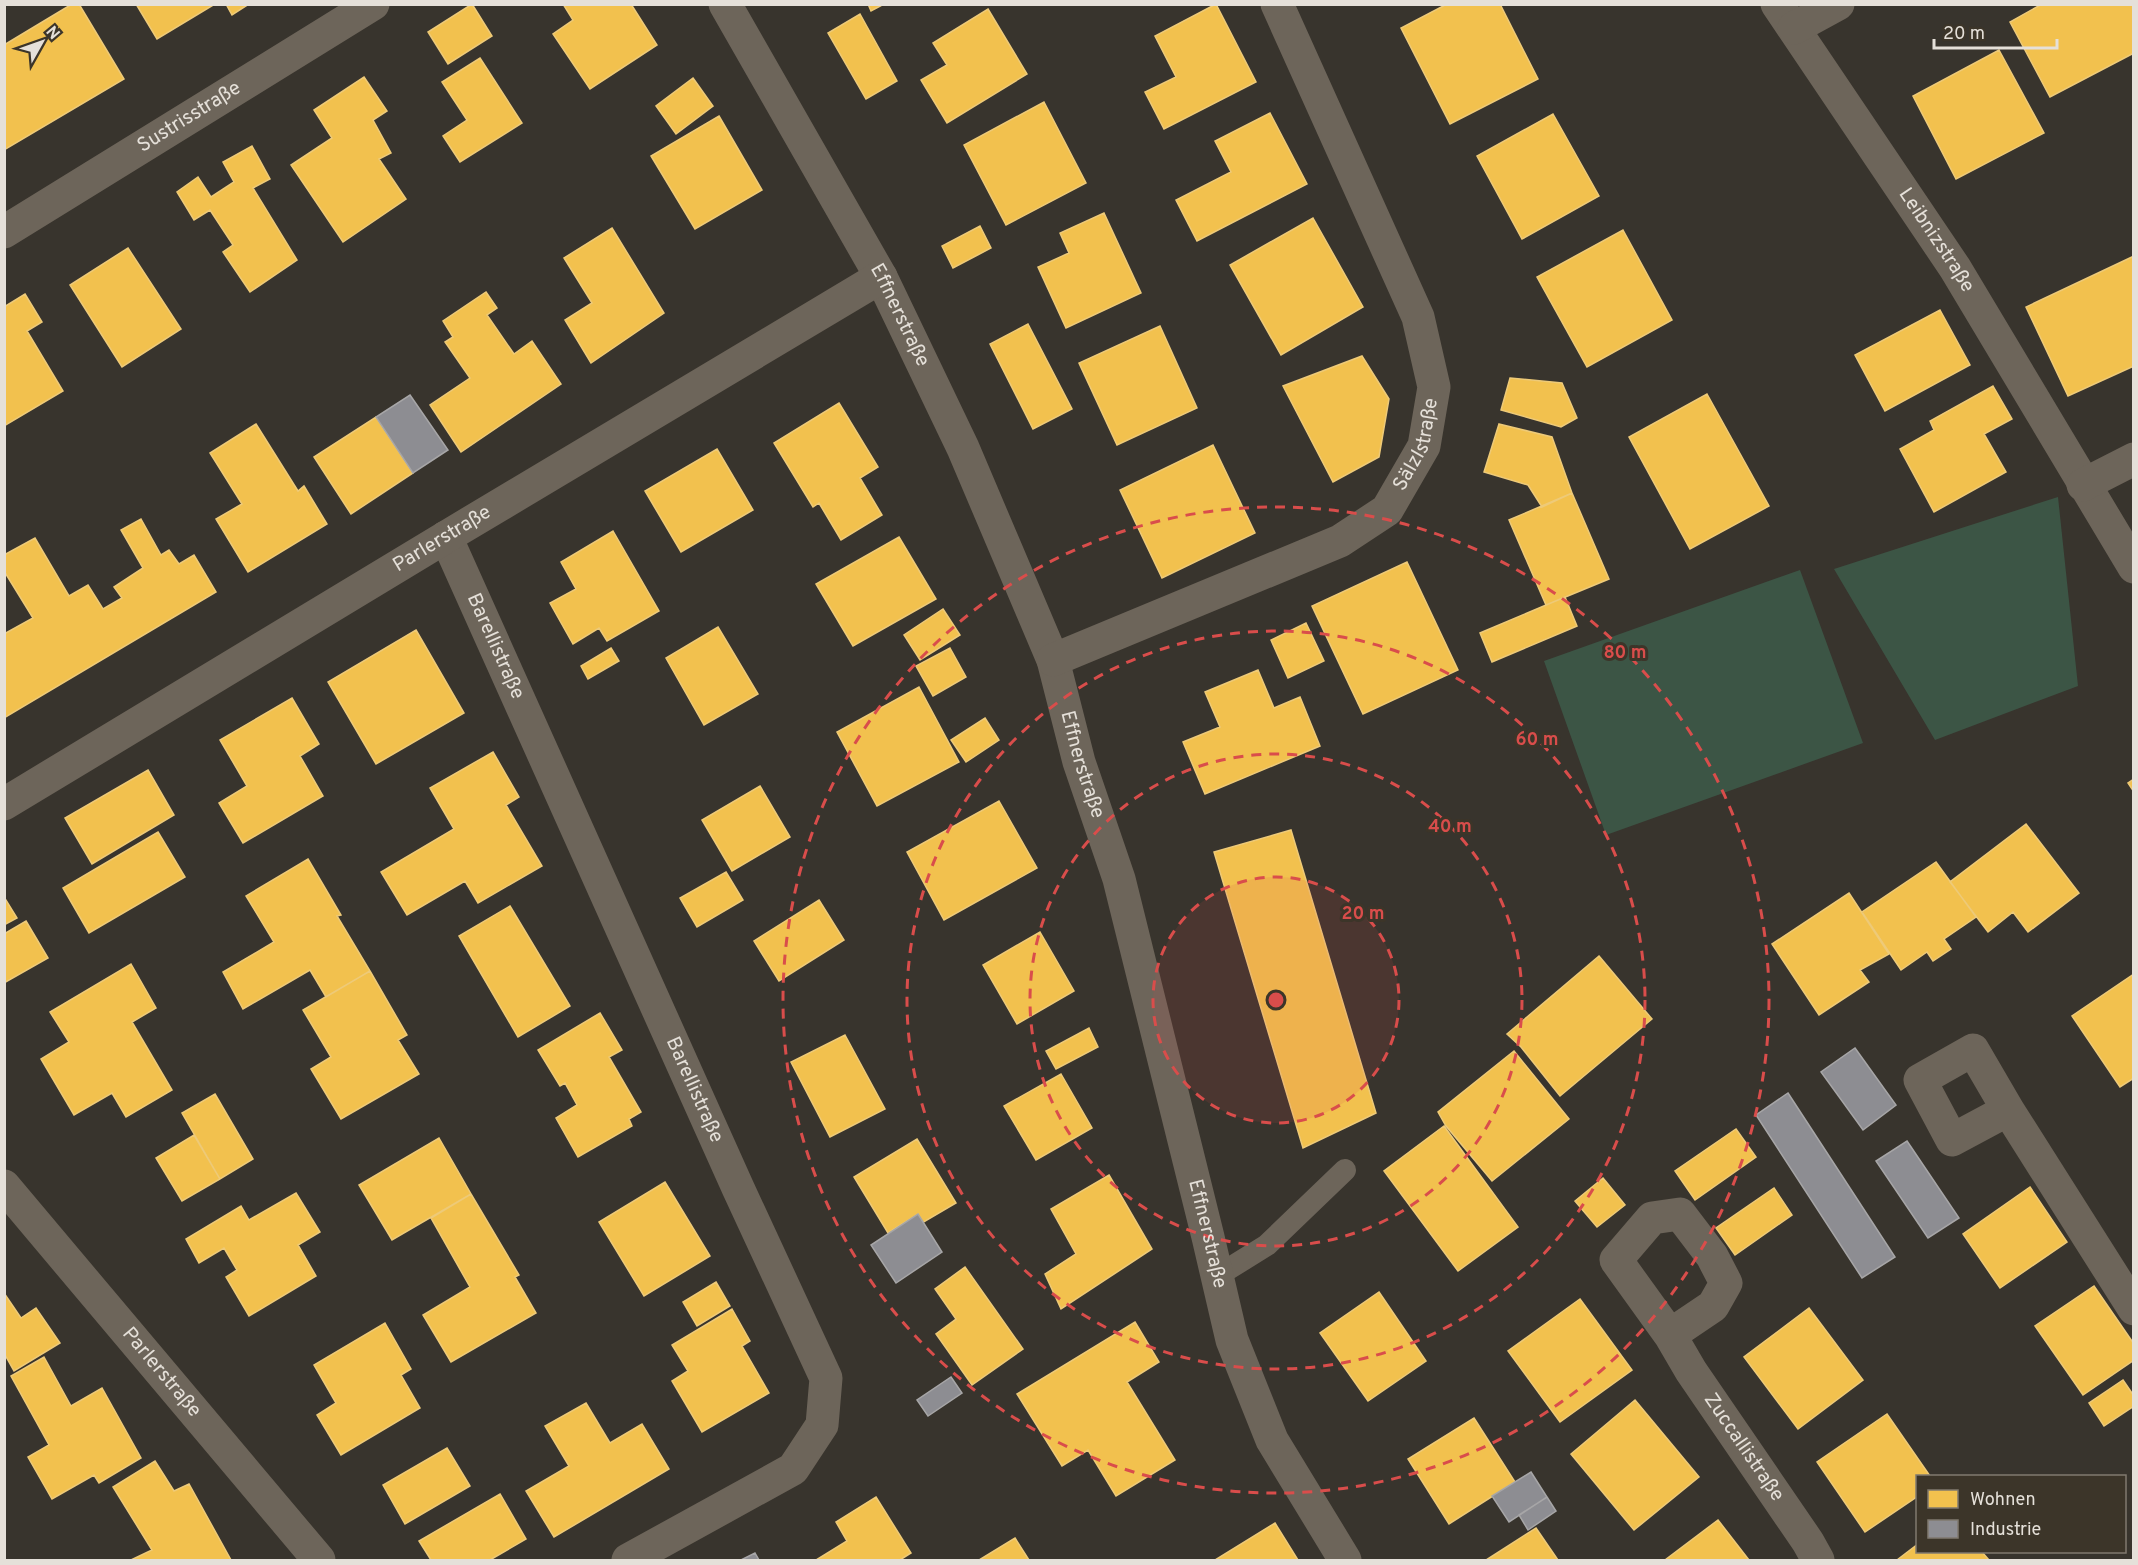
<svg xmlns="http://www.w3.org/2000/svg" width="2138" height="1565" font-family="Overpass,sans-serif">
	<rect width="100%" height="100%" fill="#38342d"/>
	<path fill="#3c5545" d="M2058,497L2078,686L1935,740L1834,569Z
		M1800,570L1863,743L1606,835L1544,661Z"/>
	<path fill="#f2c14e" stroke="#eeca78" stroke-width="1.5" d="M72,4H79L124,79L4,150V45Z
		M136,4H215L157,39Z
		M226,4H249L232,15Z
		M472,4L492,36L448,64L428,32Z
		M563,4H631L657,45L590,89L553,34L573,20Z
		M868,4H884L871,11Z
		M1216,4L1256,82L1164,129L1145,92L1176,77L1155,36Z
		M1447,4H1500L1538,79L1450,124L1401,28Z
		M2042,4H2134V53L2050,97L2010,22Z
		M988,9L1027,74L947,123L921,80L947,65L933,43Z
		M860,14L897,81L866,99L828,33Z
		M1999,50L2044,133L1956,179L1913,96Z
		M480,58L522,123L460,162L443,136L467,120L442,82Z
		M364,77L387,111L373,120L391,153L379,159L406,199L343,242L291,165L332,138L314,110Z
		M693,78L713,106L676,134L656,106Z
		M1044,102L1086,183L1006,225L964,145Z
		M1270,113L1307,184L1197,241L1176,200L1231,172L1215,141Z
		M1553,114L1599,196L1522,239L1477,156Z
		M719,116L762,190L695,229L651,156Z
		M252,146L270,179L253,188L297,260L250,292L223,252L233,245L210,210L194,220L177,192L198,177L211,197L234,182L223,162Z
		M1104,213L1141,293L1066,328L1038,267L1069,253L1060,233Z
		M1313,218L1363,307L1281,355L1230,265Z
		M980,226L991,248L953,268L942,246Z
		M612,228L664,313L591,363L565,320L592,303L564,258Z
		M1623,230L1672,320L1587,367L1537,277Z
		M128,248L181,329L122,367L70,285Z
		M2134,256V366L2068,396L2026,307Z
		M486,292L497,308L487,315L514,354L532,341L561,384L461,452L430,405L470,378L445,342L453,337L443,321Z
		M25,294L42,322L27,331L63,391L4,426V307Z
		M1940,310L1970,365L1885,411L1855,355Z
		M1028,324L1072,409L1033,429L990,344Z
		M1160,326L1197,408L1117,445L1079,363Z
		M1362,356L1389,399L1379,457L1333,482L1283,386Z
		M1510,378L1562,383L1577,418L1561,427L1501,410Z
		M1993,386L2012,419L1984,434L2006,472L1934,512L1900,449L1934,430L1930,421Z
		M1707,394L1769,506L1690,549L1629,437Z
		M839,403L878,467L860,478L882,515L841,540L819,503L813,507L774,443Z
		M376,417L413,473L351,514L314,457Z
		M256,424L298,491L304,486L327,524L248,572L216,519L242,504L210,453Z
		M1499,424L1552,437L1572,493L1542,507L1528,485L1484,472Z
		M1213,445L1255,533L1162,578L1120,490Z
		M717,449L753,510L681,552L645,491Z
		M1572,493L1609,579L1546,605L1509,520Z
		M141,519L161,555L169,550L179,564L194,555L216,592L4,718V634L33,618L4,571V555L35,538L69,596L88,585L103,609L122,598L114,587L143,568L121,530Z
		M613,531L659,611L607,641L599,628L573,644L550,603L576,589L561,562Z
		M899,537L936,599L853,646L816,584Z
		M1407,562L1458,670L1363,714L1312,606Z
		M1565,597L1577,626L1492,662L1480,633Z
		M943,609L960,635L920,660L904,635Z
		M1306,623L1324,661L1288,678L1271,640Z
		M718,627L758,694L704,725L666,658Z
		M416,630L464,713L376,764L328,682Z
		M611,648L619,661L588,679L581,666Z
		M950,648L966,677L933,696L916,666Z
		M1258,670L1274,708L1300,697L1320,746L1205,794L1183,742L1220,727L1205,692Z
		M919,687L959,762L877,806L837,732Z
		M292,698L319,744L300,756L323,796L243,843L219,803L247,786L220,740Z
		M985,718L999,740L966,762L951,740Z
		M493,752L519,797L506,805L542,866L478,903L465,881L407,915L381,872L454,829L430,788Z
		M148,770L174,815L92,864L65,818Z
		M2134,779V792L2128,783Z
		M760,786L790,837L732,871L702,820Z
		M999,801L1037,868L944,920L907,852Z
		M2026,824L2079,893L2028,932L2013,912L1988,932L1950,882Z
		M1291,830L1376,1113L1303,1148L1214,852Z
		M158,832L185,877L89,933L63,888Z
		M308,859L341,915L337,916L370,971L326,997L310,970L243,1009L223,972L274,942L246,896Z
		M1936,862L1976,917L1944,939L1951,949L1933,961L1927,952L1901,970L1862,912Z
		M726,872L743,900L697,927L680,898Z
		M1849,893L1889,954L1860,970L1869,982L1819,1015L1772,944Z
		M4,897L17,918L4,925Z
		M819,900L844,940L779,981L754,941Z
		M510,906L570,1006L518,1037L459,936Z
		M26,921L48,958L4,983V934Z
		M1040,932L1074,991L1017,1024L983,965Z
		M1599,956L1652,1019L1560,1096L1521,1047L1507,1034Z
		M131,964L156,1008L132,1022L172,1090L126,1117L112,1093L74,1115L41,1059L69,1042L50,1012Z
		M370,971L407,1035L398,1040L419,1074L341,1119L311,1069L331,1057L303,1010Z
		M2134,974V1078L2120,1087L2072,1016Z
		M600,1013L622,1050L609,1057L641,1112L629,1119L632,1126L578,1157L556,1118L577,1105L565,1083L560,1086L538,1050Z
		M1089,1028L1098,1047L1056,1069L1046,1051Z
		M845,1035L885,1109L830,1137L791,1062Z
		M1514,1051L1569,1119L1492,1181L1446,1126L1438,1112Z
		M1061,1074L1092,1128L1036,1160L1004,1106Z
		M215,1094L253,1159L220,1179L182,1113Z
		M1444,1126L1518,1227L1458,1271L1384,1171Z
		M1736,1129L1756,1157L1695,1200L1675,1171Z
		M194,1135L220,1179L182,1201L156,1158Z
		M439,1138L471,1194L392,1240L359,1185Z
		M917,1139L956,1203L922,1223L918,1214L888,1233L854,1177Z
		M1109,1175L1152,1249L1061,1309L1045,1274L1076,1254L1051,1209Z
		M1603,1178L1625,1205L1597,1227L1575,1201Z
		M665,1182L710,1256L644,1296L599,1222Z
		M2030,1187L2067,1242L2000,1288L1963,1234Z
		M1774,1188L1792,1215L1735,1255L1716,1228Z
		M296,1193L320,1232L298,1245L316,1276L249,1316L226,1277L237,1270L224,1248L199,1263L186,1239L241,1206L249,1220Z
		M471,1194L519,1275L515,1277L536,1313L451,1362L423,1315L470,1287L431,1218Z
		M965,1267L1023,1349L972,1385L936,1334L956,1319L935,1289Z
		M716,1282L730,1306L697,1326L683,1302Z
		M2094,1286L2134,1344V1360L2083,1395L2035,1326Z
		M1379,1292L1426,1361L1368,1401L1320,1333Z
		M4,1293L21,1318L36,1308L60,1343L14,1371L4,1353Z
		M1580,1299L1632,1370L1560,1422L1508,1351Z
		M1809,1308L1863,1380L1798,1429L1744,1357Z
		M732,1309L750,1341L742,1346L769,1393L702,1432L672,1381L688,1371L672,1345Z
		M1135,1322L1159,1362L1127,1382L1175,1460L1116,1496L1088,1450L1062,1466L1017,1394Z
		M385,1323L411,1369L401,1375L420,1408L341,1455L317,1415L336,1403L314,1365Z
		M44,1357L71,1406L102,1388L141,1458L99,1483L94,1475L52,1499L28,1457L49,1445L11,1376Z
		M2123,1380L2134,1396V1406L2104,1426L2089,1403Z
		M1635,1400L1699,1477L1634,1530L1571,1454Z
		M586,1403L610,1443L642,1424L669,1469L554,1537L526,1491L569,1466L545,1426Z
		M1887,1414L1930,1476H1918V1496L1865,1532L1817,1462Z
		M1474,1418L1515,1482L1449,1524L1408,1459Z
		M447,1448L470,1486L405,1524L383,1485Z
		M155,1461L174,1491L189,1484L231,1560H131L152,1550L113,1487Z
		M500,1494L526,1539L490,1560H431L419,1541Z
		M876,1497L911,1553L900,1560H816L847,1541L836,1522Z
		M1718,1520L1749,1560H1665Z
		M1275,1523L1298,1560H1215Z
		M1536,1528L1558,1560H1486Z
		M1015,1538L1029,1560H979Z
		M1918,1544V1552H1982L1989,1560H1897Z"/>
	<path fill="#8d8d92" stroke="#a7a6a7" stroke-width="1.5" d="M410,395L448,450L413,473L376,417Z
		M1855,1048L1896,1105L1863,1130L1821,1072Z
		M1788,1093L1895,1257L1862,1278L1756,1115Z
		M1907,1141L1959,1218L1928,1238L1876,1161Z
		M918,1214L942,1252L896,1283L871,1245Z
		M951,1377L962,1393L928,1416L917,1400Z
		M1531,1472L1547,1497L1509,1522L1492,1496Z
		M1547,1497L1556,1511L1528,1530L1519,1515Z
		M755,1553L759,1560H741Z"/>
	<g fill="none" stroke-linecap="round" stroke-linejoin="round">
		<path stroke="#6d655a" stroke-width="22" d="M1217,1276L1267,1245L1345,1170"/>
		<g stroke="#6d655a" stroke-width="33">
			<path id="s1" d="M725,4L881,277L963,448L1053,660L1079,762L1119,879L1208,1237L1232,1340L1272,1440L1345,1560"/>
			<path id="s2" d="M1777,4L1955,268L2134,567"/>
			<path d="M1794,28L1838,4"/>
			<path id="s3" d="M4,232L373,4"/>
			<path d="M2083,485L2134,459"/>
			<path id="s4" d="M446,537L738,1188L826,1378L822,1425L793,1469L628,1560"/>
			<path id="s5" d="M1053,660L1340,541L1387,510L1424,446L1434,387L1418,317L1277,4"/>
			<path id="s6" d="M4,804L446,537L881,277"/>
			<path d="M2008,1110L1952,1140L1920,1080L1973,1050L2008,1110L2134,1309"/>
			<path id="s7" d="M4,1186L319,1560"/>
			<path id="s8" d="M1670,1335L1713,1306L1726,1283L1712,1256L1680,1214L1652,1218L1616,1260L1670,1335L1691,1371L1808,1542L1818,1560"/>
		</g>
	</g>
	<circle cx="1276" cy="1000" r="123" fill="#d94d4b" fill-opacity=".12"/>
	<g fill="none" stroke="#d94d4b" stroke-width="3" stroke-dasharray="10 8">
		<circle cx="1276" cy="1000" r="123"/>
		<circle cx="1276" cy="1000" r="246"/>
		<circle cx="1276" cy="1000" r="369"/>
		<circle cx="1276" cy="1000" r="493"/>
	</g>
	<g text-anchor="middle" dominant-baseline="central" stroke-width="6" stroke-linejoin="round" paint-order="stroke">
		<g font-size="20" fill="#e5e0d9" stroke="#3c3529">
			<text stroke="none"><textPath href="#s3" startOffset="218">Sustrisstraße</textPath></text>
			<text stroke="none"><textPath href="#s2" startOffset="285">Leibnizstraße</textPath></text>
			<text stroke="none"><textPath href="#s1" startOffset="357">Effnerstraße</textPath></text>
			<text stroke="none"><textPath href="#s5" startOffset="440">Sälzlstraße</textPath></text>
			<text stroke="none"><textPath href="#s6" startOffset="512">Parlerstraße</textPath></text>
			<text stroke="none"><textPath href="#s4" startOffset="120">Barellistraße</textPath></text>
			<text stroke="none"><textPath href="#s1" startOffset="843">Effnerstraße</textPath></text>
			<text stroke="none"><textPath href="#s4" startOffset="606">Barellistraße</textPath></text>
			<text stroke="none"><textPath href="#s1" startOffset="1329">Effnerstraße</textPath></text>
			<text stroke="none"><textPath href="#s7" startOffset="244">Parlerstraße</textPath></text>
			<text stroke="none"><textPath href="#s8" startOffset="472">Zuccallistraße</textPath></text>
		</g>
	</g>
	<circle cx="1276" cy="1000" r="9" fill="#d94d4b" stroke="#3c3529" stroke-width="3"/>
	<g font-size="18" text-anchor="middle" font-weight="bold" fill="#d94d4b" stroke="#3c3529" stroke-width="6" stroke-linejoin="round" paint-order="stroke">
		<text x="1625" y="658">80 m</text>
		<text x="1537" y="745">60 m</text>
		<text x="1450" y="832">40 m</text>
		<text x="1363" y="919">20 m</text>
	</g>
	<rect width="2138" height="1565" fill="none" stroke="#e5e0d9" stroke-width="12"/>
	<rect x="1916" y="1475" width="210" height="78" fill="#3c3529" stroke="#80796f" stroke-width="1.5"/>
	<rect x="1928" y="1490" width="30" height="18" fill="#f2c14e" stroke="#80796f" stroke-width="1.5"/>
	<text x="1970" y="1505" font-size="18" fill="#e5e0d9">Wohnen</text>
	<rect x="1928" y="1520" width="30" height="18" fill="#8d8d92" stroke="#80796f" stroke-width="1.5"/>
	<text x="1970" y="1535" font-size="18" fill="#e5e0d9">Industrie</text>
	<g transform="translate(42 42) rotate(50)" stroke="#3c3529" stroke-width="4.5" paint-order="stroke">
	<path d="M0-4.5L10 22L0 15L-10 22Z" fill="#e5e0d9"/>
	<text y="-9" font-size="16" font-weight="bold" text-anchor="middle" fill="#e5e0d9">N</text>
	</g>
	<path d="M1934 39v9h123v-9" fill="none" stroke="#e5e0d9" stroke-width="3"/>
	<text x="1943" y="39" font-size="18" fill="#e5e0d9" stroke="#3c3529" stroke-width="4.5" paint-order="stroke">20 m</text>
</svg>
